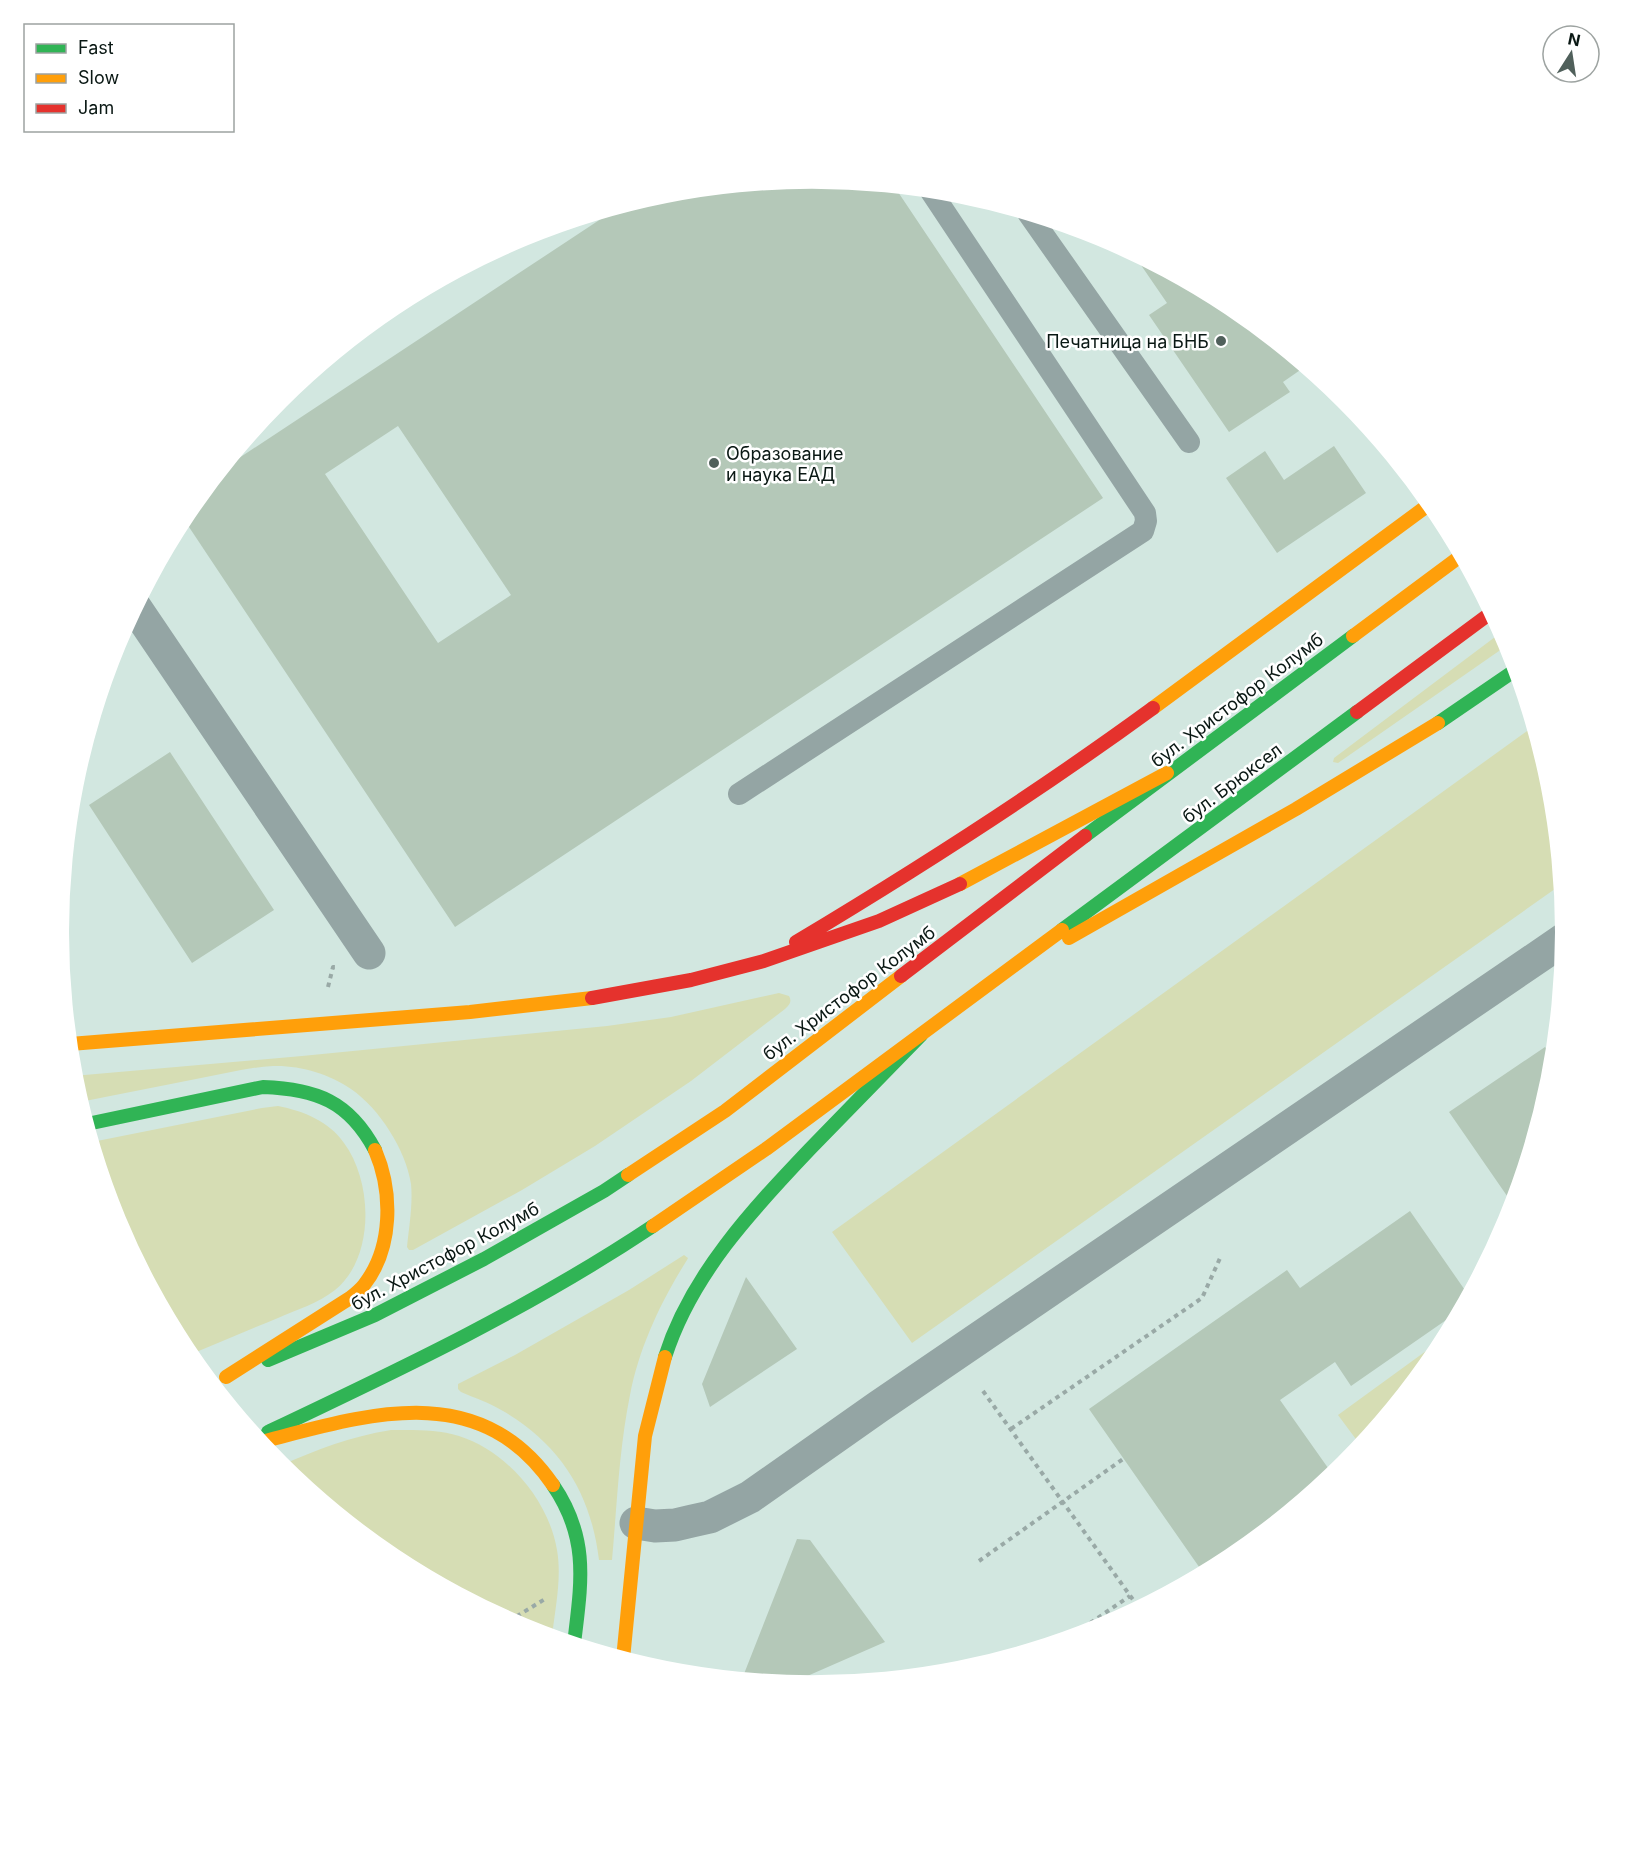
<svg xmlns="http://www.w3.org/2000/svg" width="1625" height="1864" font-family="Inter,sans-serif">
	<rect width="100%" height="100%" fill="#d2e7e0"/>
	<path fill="#d6ddb4" d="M1503,631L1509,644L1338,763L1333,762L1334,758Z
		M1534,726L1552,785L1562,884L912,1343L832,1232Z
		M779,993L789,996C792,1002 790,1004 785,1009L691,1081L595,1146L522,1190L413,1250H409L407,1247C409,1227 413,1204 411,1184C406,1150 379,1108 351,1089C330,1074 299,1065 273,1066C249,1067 225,1074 201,1078C161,1086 120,1094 80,1102L73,1079V1076L302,1056L607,1026L671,1017Z
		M278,1106C303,1111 329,1121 344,1143C373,1182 375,1258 335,1290C319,1303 296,1310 278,1318C248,1330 219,1343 189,1355L116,1220L92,1142L262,1108Z
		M684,1255L688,1258L687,1260C661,1301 639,1348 630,1395C619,1449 617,1505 612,1560H599C591,1494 561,1445 503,1411C490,1403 475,1398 461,1392L458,1389V1384L515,1355L629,1290Z
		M1448,1335L1439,1351L1361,1446L1338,1415Z
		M391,1430C414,1430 437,1429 459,1436C507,1451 549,1501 557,1550C562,1578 555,1609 552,1637L524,1628L393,1559L280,1466C318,1449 349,1437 391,1430Z"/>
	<path fill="#b4c8b8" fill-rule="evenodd" d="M813,178L894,186L1103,498L455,927L183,518L221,470L619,207L666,192ZM398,426L511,595L438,643L325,474Z
		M1132,252L1232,305L1306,366L1283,382L1290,392L1229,432L1149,315L1167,303Z
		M1334,446L1366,493L1277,553L1226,478L1265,451L1284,480Z
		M170,752L274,910L192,963L89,805Z
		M1545,1047L1554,1060L1552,1079L1514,1206L1449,1112Z
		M1410,1211L1469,1296L1462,1309L1351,1386L1335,1362L1280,1400L1333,1475L1231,1559L1204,1574L1089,1409L1287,1270L1300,1288Z
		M746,1277L797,1349L710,1407L702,1384Z
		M797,1539L810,1540L885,1642L789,1684L742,1679Z"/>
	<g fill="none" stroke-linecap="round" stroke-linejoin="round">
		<path stroke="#99a9a6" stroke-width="4" stroke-dasharray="4.5 4.5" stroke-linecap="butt" d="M328,987L333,967H335
			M983,1391L1139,1608
			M1011,1429L1202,1298L1221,1256
			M979,1561L1123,1459
			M509,1621L545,1599
			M1068,1638L1130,1596"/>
		<path stroke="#94a5a4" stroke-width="22" d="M1028,213L1189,442
			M739,794L1143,531L1146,521L1145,513L930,190"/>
		<path stroke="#94a5a4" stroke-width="33" d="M135,607L369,953
			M636,1523L655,1526L675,1525L692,1521L710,1517L750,1497L878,1407L1566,938"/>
		<path stroke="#30b455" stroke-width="14" d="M1438,723L1517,669
			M1085,836L1353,636
			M1062,930L1357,712
			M87,1124L263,1087C316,1089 349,1101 375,1150
			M665,1357C691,1275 752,1210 810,1149C847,1111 884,1073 921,1035
			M268,1360L375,1315L484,1259L604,1191L628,1175
			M268,1432C401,1369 530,1308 653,1226
			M553,1485C590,1539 581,1584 574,1644"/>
		<path stroke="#ff9f0a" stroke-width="14" d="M1353,636L1462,555
			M1153,708L1431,503
			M960,884L1167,773
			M1069,938L1296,809L1438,723
			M70,1044L470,1012L592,998
			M628,1175L725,1111L901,976
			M653,1226L766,1149L1062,930
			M226,1377L350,1298C355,1294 360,1290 364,1285C393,1248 393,1192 375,1150
			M261,1442C366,1415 479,1377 553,1485
			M623,1659L645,1436L665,1357"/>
		<path stroke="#e5322d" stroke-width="14" d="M1357,712L1492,612
			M796,942C918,869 1038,792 1153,708
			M901,976L1085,836
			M592,998L691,980L764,961L879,921L960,884"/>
	</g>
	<g fill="#50605b" stroke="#fff" stroke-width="2">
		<circle cx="1221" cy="341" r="6"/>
		<circle cx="714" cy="463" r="6"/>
	</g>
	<g text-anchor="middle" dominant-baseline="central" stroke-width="5" stroke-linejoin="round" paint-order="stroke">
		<g font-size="18" fill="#0a1814" stroke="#fff" text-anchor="end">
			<text x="1209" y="341">Печатница на БНБ</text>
			<text x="726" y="453" text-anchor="start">Образование<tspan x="726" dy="21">и наука ЕАД</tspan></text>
		</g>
		<g font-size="18" fill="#0a1814" stroke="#fff">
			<text transform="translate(1237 700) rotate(-37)">бул. Христофор Колумб</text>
			<text transform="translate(1232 783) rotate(-37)">бул. Брюксел</text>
			<text transform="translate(849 993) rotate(-37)">бул. Христофор Колумб</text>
			<text transform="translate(445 1256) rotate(-28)">бул. Христофор Колумб</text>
		</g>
	</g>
	<path d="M0 0H1625V1864H0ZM69 932a743 743 0 1 1 1486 0a743 743 0 1 1-1486 0Z" fill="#fff" fill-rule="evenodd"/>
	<rect x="24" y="24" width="210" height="108" fill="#ffffff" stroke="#9da3a1" stroke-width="1.5"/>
	<rect x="36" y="44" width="30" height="9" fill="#30b455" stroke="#9da3a1" stroke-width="1.5"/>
	<text x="78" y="54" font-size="18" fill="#0a1814">Fast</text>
	<rect x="36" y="74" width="30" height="9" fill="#ff9f0a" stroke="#9da3a1" stroke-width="1.5"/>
	<text x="78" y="84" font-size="18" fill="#0a1814">Slow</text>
	<rect x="36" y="104" width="30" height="9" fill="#e5322d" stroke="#9da3a1" stroke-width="1.5"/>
	<text x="78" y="114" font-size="18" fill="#0a1814">Jam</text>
	<g transform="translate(1571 54) rotate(12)"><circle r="28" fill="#ffffff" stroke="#9da3a1" stroke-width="1.5"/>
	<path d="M0-4.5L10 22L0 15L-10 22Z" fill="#50605b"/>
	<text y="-9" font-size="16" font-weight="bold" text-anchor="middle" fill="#0a1814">N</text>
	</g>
</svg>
